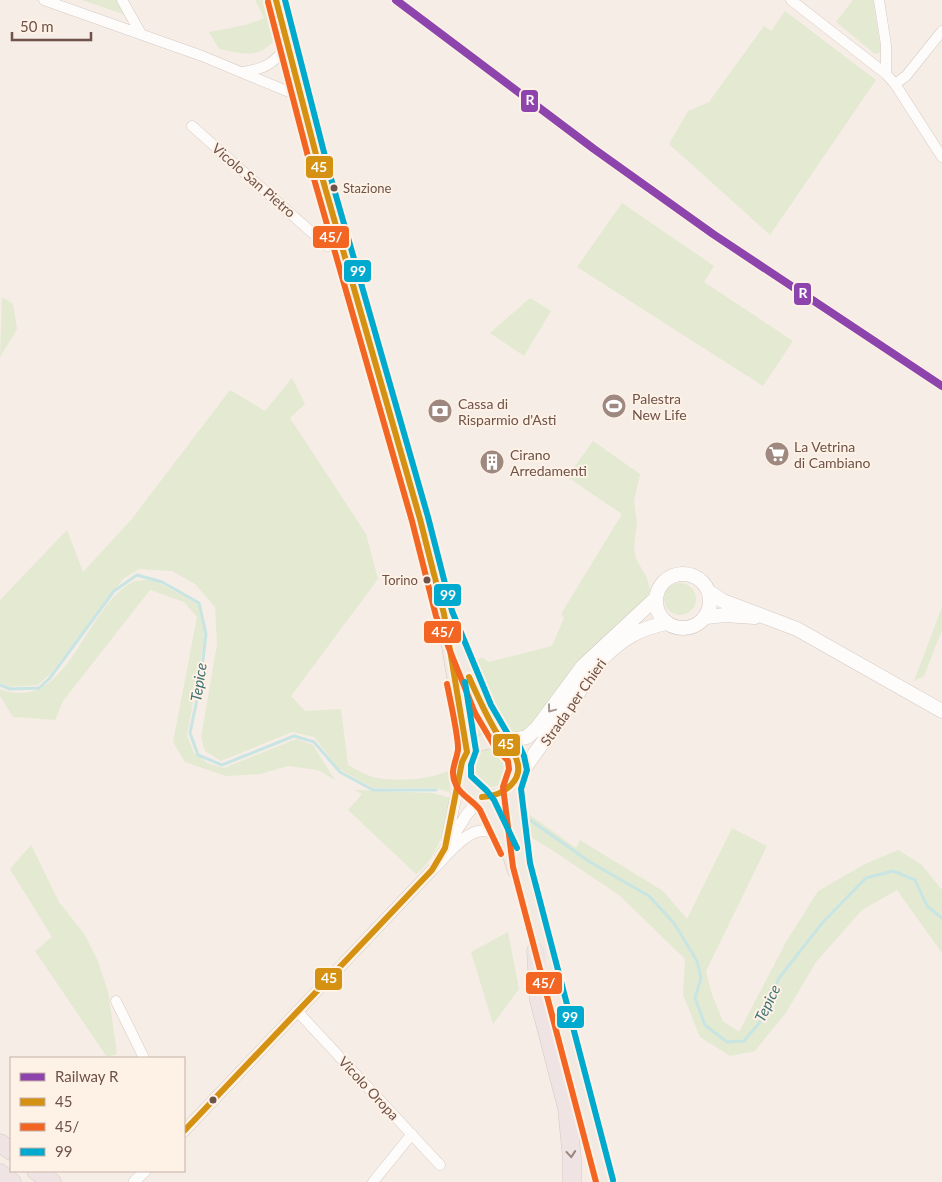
<svg xmlns="http://www.w3.org/2000/svg" width="942" height="1182" font-family="Lato,sans-serif">
	<rect width="100%" height="100%" fill="#f5ede6"/>
	<path fill="#e3ead1" d="M82,0H117L125,15L120,13Z
		M255,0H268L278,36C259,60 246,54 219,49L209,32L246,25L264,18Z
		M853,0H873L881,52L875,54L836,22Z
		M785,11L876,80L770,235L669,144L688,111L709,102L764,26L771,31Z
		M622,203L714,266L704,282L793,341L763,386L577,267Z
		M2,297L13,304L17,329L0,357Z
		M530,298L551,311L524,356L490,333Z
		M292,378L305,404L290,418L366,534L378,579L291,696L305,711L341,709L348,765C355,769 362,773 370,776C389,783 435,780 451,769L450,792L435,788H373L339,769L314,737L292,732L221,761L205,751L201,738L217,644L215,607L195,584L172,571L139,569L123,579L50,674L38,685L10,687L0,683V600L67,530L83,572L131,520L230,390L265,411Z
		M593,441L640,474L634,501L637,523L634,546L636,559L647,578L650,591L644,601L579,660L535,720L522,733L510,734L502,729L474,674V660L482,658L489,662L552,646L564,618L561,614L622,514L567,477Z
		M152,579L198,604L205,635L187,736L194,753L207,763L224,768L296,739L313,745L335,780L318,770L288,766L260,774L226,776L185,762L173,742L197,617L184,602L150,590L63,701L55,720L13,717L0,696V689C69,715 84,606 133,582C138,580 146,580 152,579Z
		M664 599a16 16 0 1 1 32 0a16 16 0 1 1-32 0Z
		M942,607V630L924,676L914,681Z
		M463,681L489,732L474,737L462,686Z
		M471 768a19 19 0 1 1 38 0a19 19 0 1 1-38 0Z
		M354,790L433,793L450,798C447,824 438,858 416,874L348,810L362,794Z
		M526,812L576,848L580,840L663,891L687,919L732,828L767,846L706,971L712,995L723,1021L739,1032L786,942L818,891L865,864L898,850L922,865L942,890V953L897,890L862,910L816,962L785,1014L755,1051L730,1056L700,1037L683,995L685,959L619,895L552,850L522,832Z
		M31,845L59,902L85,935L97,959L108,991L117,1054L107,1057L35,951L52,937L10,869Z
		M508,932L519,989L493,1024L471,952Z"/>
	<g fill="none" stroke-linecap="round" stroke-linejoin="round">
		<path stroke="#c9e5e3" stroke-width="3" d="M0,685L10,689L39,688L49,679L114,591L137,575L162,582L199,603L206,634L200,685L190,733L198,755L222,765L294,736L314,742L340,772L373,790H436
			M530,820L590,862L649,896L674,923L697,961L701,978L695,998L705,1025L727,1042L744,1041L760,1022L779,978L823,922L866,878L893,871L915,880L927,906L942,918"/>
		<defs>
			<path id="minor" d="M44,0L202,56L294,94H302
				M122,0L141,34
				M791,0L886,74L895,84L942,157
				M879,0L886,45V74
				M244,72C267,68 274,63 288,45
				M895,84L906,76L942,31
				M192,126L327,246L341,247
				M116,1001L144,1058
				M297,1011L440,1165
				M373,1182L412,1134"/>
			<path id="tertiary" d="M447,839L461,772
				M440,857L467,814L482,797
				M184,1131L432,870C445,858 466,828 486,831C493,832 499,836 505,839
				M134,1182L145,1171"/>
			<path id="secondary" d="M656 601a27 27 0 1 1 54 0a27 27 0 1 1-54 0Z
				M709,592L723,601L797,629L942,711
				M706,617L725,615L755,617
				M502,742L527,737L537,728L583,666L656,598
				M516,780L603,658C622,639 640,628 667,623"/>
			<path id="primary" d="M276,0L320,170L402,462L420,519L444,614L467,752
				M456,644C467,674 480,703 496,731C501,741 513,748 516,758C524,780 506,801 484,797C447,790 457,733 502,742
				M512,787L521,865L605,1182
				M482,797L505,839L515,870"/>
			<path id="motorway" d="M536,951L539,1000L567,1108L572,1159V1182
				M0,1143L11,1151
				M36,1171L52,1182
				M0,1173L12,1182"/>
		</defs>
		<use href="#minor" stroke="#d5cac4" stroke-width="11"/>
		<use href="#tertiary" stroke="#d5cac4" stroke-width="12"/>
		<use href="#secondary" stroke="#d4c9c3" stroke-width="15"/>
		<use href="#primary" stroke="#d3c9c4" stroke-width="16"/>
		<use href="#motorway" stroke="#d3c9c4" stroke-width="19"/>
		<use href="#minor" stroke="#fefcfb" stroke-width="10"/>
		<use href="#tertiary" stroke="#fefcfb" stroke-width="11"/>
		<use href="#secondary" stroke="#fefcfb" stroke-width="14"/>
		<use href="#primary" stroke="#f1eae3" stroke-width="15"/>
		<use href="#motorway" stroke="#efe4e3" stroke-width="18"/>
		<defs>
			<path id="bus-1" d="M469,677C477,695 485,713 495,730C500,739 508,745 514,754C528,779 504,796 482,797
				M184,1131L432,870L445,848L462,762L467,752L444,614L420,519L320,170L276,0"/>
			<path id="bus-2" d="M268,2L312,172L412,521L436,616L475,713L495,747L508,761L509,769L503,787L513,867L596,1182
				M447,684C450,699 459,739 458,750C456,763 449,771 456,785C461,796 473,800 480,810L501,854"/>
			<path id="bus-3" d="M285,0L328,168L428,517L452,611L491,705L509,736L518,743L524,756L527,770L521,789L530,863L613,1180
				M465,682L476,751L471,765V776L487,791L494,800L517,848"/>
		</defs>
		<use href="#bus-1" stroke="#fef1e5" stroke-width="10"/>
		<use href="#bus-2" stroke="#fef1e5" stroke-width="10"/>
		<use href="#bus-3" stroke="#fef1e5" stroke-width="10"/>
		<use href="#bus-1" stroke="#d59112" stroke-width="6"/>
		<use href="#bus-2" stroke="#f26522" stroke-width="6"/>
		<use href="#bus-3" stroke="#00a9ce" stroke-width="6"/>
		<defs>
			<path id="rail-1" d="M396,0L594,149L713,234L942,386"/>
		</defs>
		<use href="#rail-1" stroke="#fef1e5" stroke-width="11"/>
		<use href="#rail-1" stroke="#8e44ad" stroke-width="8"/>
	</g>
	<defs><path id="oneway-chevron" d="M-2-3.5L2.5 0L-2 3.5" fill="none" stroke-width="1.6" stroke-linecap="round" stroke-linejoin="round" transform="scale(1.25)"/></defs>
	<use stroke="#a89690" href="#oneway-chevron" transform="translate(551 709) rotate(127)"/>
	<use stroke="#9c857f" href="#oneway-chevron" transform="translate(571 1154) rotate(85)"/>
	<defs>
		<symbol id="stadium-disc" viewBox="-11 -11 22 22"><circle r="9.5" fill="#9e8880" stroke="#fef1e5"/><path d="M0-5a6.5 5 0 1 0 0 10a6.5 5 0 1 0 0-10ZM-3.5-1.8h7v3.6h-7Z" fill="#fff"/></symbol>
		<symbol id="bank-disc" viewBox="-11 -11 22 22"><circle r="9.5" fill="#9e8880" stroke="#fef1e5"/><path d="M-6-4H6V4H-6ZM0-2.3a2.3 2.3 0 1 0 0 4.6a2.3 2.3 0 1 0 0-4.6Z" fill="#fff"/></symbol>
		<symbol id="supermarket-disc" viewBox="-11 -11 22 22"><circle r="9.5" fill="#9e8880" stroke="#fef1e5"/><path d="M-6-5.5h2.5l.6 2H6L4.5 2H-2.5L-4.4-4H-6ZM-1.5 3.2a1.3 1.3 0 1 0 .1 0ZM3 3.2a1.3 1.3 0 1 0 .1 0Z" fill="#fff"/></symbol>
		<symbol id="building-disc" viewBox="-11 -11 22 22"><circle r="9.5" fill="#9e8880" stroke="#fef1e5"/><path d="M-4-6H4V6H1V3H-1V6H-4ZM-2.5-4.3h1.7v1.8h-1.7ZM.8-4.3h1.7v1.8H.8ZM-2.5-1h1.7V.8h-1.7ZM.8-1h1.7V.8H.8Z" fill="#fff"/></symbol>
	</defs>
	<g fill-rule="evenodd">
		<use href="#stadium-disc" x="600" y="392" width="28" height="28"/>
		<use href="#bank-disc" x="426" y="397" width="28" height="28"/>
		<use href="#supermarket-disc" x="763" y="440" width="28" height="28"/>
		<use href="#building-disc" x="478" y="448" width="28" height="28"/>
	</g>
	<g fill="#6f5249" stroke="#fef1e5" stroke-width="2">
		<circle cx="334" cy="188" r="4.5"/>
		<circle cx="427" cy="580" r="4.5"/>
		<circle cx="213" cy="1100" r="4.5"/>
	</g>
	<g text-anchor="middle" dominant-baseline="central" stroke-width="4" stroke-linejoin="round" paint-order="stroke">
		<g font-size="13" fill="#6f5249" stroke="#fef1e5" text-anchor="start">
			<text x="343" y="188">Stazione</text>
			<text x="418" y="580" text-anchor="end">Torino</text>
		</g>
		<g font-size="14" fill="#6f5249" stroke="#fef1e5">
			<text transform="translate(254 180) rotate(41)">Vicolo San Pietro</text>
			<text transform="translate(573 702) rotate(-55)">Strada per Chieri</text>
			<text transform="translate(369 1088) rotate(47)">Vicolo Oropa</text>
		</g>
		<g font-size="14" fill="#6f5249" stroke="#fef1e5" text-anchor="start">
			<text x="632" y="398">Palestra<tspan x="632" dy="16">New Life</tspan></text>
			<text x="458" y="403">Cassa di<tspan x="458" dy="16">Risparmio d'Asti</tspan></text>
			<text x="794" y="446">La Vetrina<tspan x="794" dy="16">di Cambiano</tspan></text>
			<text x="510" y="454">Cirano<tspan x="510" dy="16">Arredamenti</tspan></text>
		</g>
		<g font-size="15" font-style="italic" fill="#3e7275" stroke="#fef1e5">
			<text transform="translate(198 682) rotate(-81)">Tepice</text>
			<text transform="translate(767 1003) rotate(-64)">Tepice</text>
		</g>
	</g>
	<g stroke="#fef1e5" stroke-width="2">
		<rect x="520" y="89" width="19" height="24" rx="5" fill="#8e44ad"/>
		<rect x="305" y="155" width="29" height="24" rx="5" fill="#d59112"/>
		<rect x="312" y="225" width="38" height="24" rx="5" fill="#f26522"/>
		<rect x="343" y="259" width="29" height="24" rx="5" fill="#00a9ce"/>
		<rect x="793" y="282" width="19" height="24" rx="5" fill="#8e44ad"/>
		<rect x="433" y="583" width="29" height="24" rx="5" fill="#00a9ce"/>
		<rect x="423" y="620" width="39" height="24" rx="5" fill="#f26522"/>
		<rect x="492" y="733" width="29" height="24" rx="5" fill="#d59112"/>
		<rect x="314" y="967" width="29" height="24" rx="5" fill="#d59112"/>
		<rect x="525" y="971" width="38" height="24" rx="5" fill="#f26522"/>
		<rect x="556" y="1005" width="29" height="24" rx="5" fill="#00a9ce"/>
	</g>
	<g font-size="14" text-anchor="middle" font-weight="bold" fill="#fff">
		<text x="530" y="105">R</text>
		<text x="319" y="172">45</text>
		<text x="331" y="242">45/</text>
		<text x="358" y="276">99</text>
		<text x="803" y="298">R</text>
		<text x="448" y="600">99</text>
		<text x="443" y="637">45/</text>
		<text x="506" y="749">45</text>
		<text x="329" y="983">45</text>
		<text x="544" y="988">45/</text>
		<text x="570" y="1022">99</text>
	</g>
	<rect x="10" y="1057" width="175" height="115" fill="#fef1e5" stroke="#c5b1a7"/>
	<rect x="20" y="1073" width="25" height="8" fill="#8e44ad" stroke="#c5b1a7"/>
	<text x="55" y="1082" font-size="15" fill="#6f5249">Railway R</text>
	<rect x="20" y="1098" width="25" height="8" fill="#d59112" stroke="#c5b1a7"/>
	<text x="55" y="1107" font-size="15" fill="#6f5249">45</text>
	<rect x="20" y="1123" width="25" height="8" fill="#f26522" stroke="#c5b1a7"/>
	<text x="55" y="1132" font-size="15" fill="#6f5249">45/</text>
	<rect x="20" y="1148" width="25" height="8" fill="#00a9ce" stroke="#c5b1a7"/>
	<text x="55" y="1157" font-size="15" fill="#6f5249">99</text>
	<path d="M12 32v8h79v-8" fill="none" stroke="#6f5249" stroke-width="2.5"/>
	<text x="20" y="32" font-size="15" fill="#6f5249" stroke="#fef1e5" stroke-width="4" paint-order="stroke">50 m</text>
</svg>
